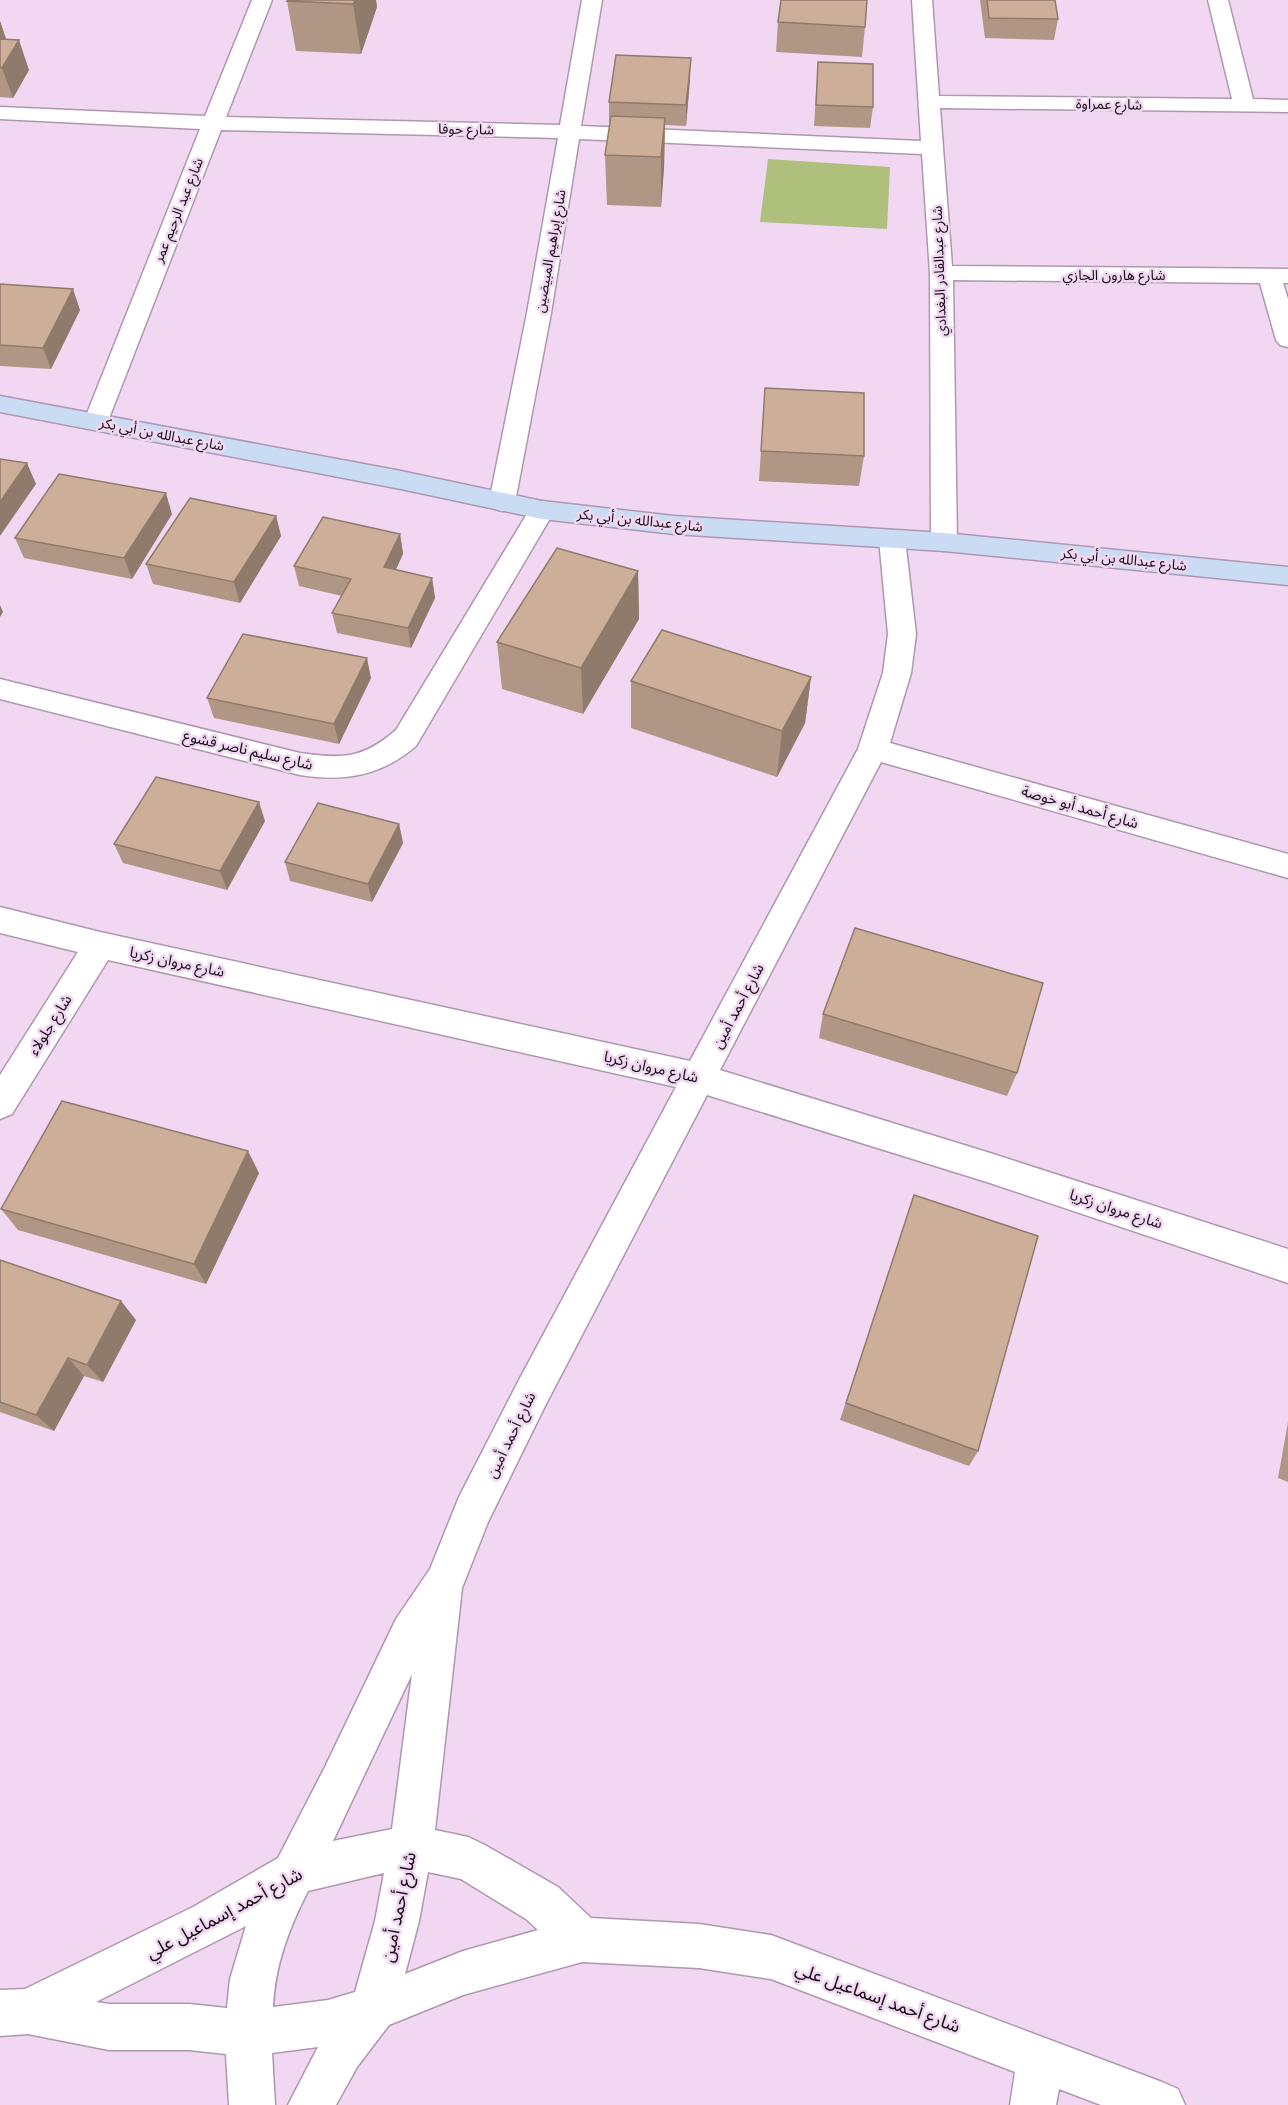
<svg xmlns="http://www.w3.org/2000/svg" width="1288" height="2105" font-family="Roboto,'Noto Sans Arabic',sans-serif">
	<rect width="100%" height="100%" fill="#f1d7f2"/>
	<path fill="#aec07c" d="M768,159L890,167L887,229L760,222Z"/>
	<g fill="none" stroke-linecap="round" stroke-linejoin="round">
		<defs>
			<path id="street" d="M252,0H272L226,117L560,125L582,0H602L581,126L921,141L912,0H932L939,96L1232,99L1208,0H1228L1253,99L1288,100V112L940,108L952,266L1288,269V283H1283L1288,299V347L1280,345L1276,340L1260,283L953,280L957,542L953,548L944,551L935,548L931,542L930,273L922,154L579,139L551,313L515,502L511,508L502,511L493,508L489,502L527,313L558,138L221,130L108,421L105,427L96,429L87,427L84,421L200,129L0,119V107L205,116Z
				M542,501L551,504L555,510L416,746C381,776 345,782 300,775L0,699V679L300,753C342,759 363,759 396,730L533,504Z
				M892,530L901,533L905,539L916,634L911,673L890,743L1288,854V878L881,762L720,1070L990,1153L1288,1249V1283L990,1183L707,1095L545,1406L488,1522L462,1588L435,1830L468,1837L483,1844L558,1887L591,1918L699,1924L771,1935L1162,2082L1178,2089L1185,2105H1101L1059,2089L1056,2105H1010L1015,2072L771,1979L699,1968L582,1962L463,1995L389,2025L357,2067L336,2105H288L318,2047L272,2053L275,2105H229L226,2054L189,2050H109L28,2034L0,2036V1990L25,1989L193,1907L278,1858L325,1767L396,1619L430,1569L459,1497L519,1380L676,1087L108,960L12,1114L0,1119V1075L78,952L0,933V907L100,932L690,1061L858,749L883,673L888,634L879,539L883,533ZM412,1674L392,1829L333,1841ZM428,1872L461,1879L526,1919L538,1930L463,1951L405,1974L419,1921ZM384,1873L375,1921L355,1992L328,2000L273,2007C275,1965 289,1928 308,1891ZM246,1926L230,1979L227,2008L189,2004H109L96,2002Z"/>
			<path id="secondary" d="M0,396L401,471L542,501L674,516L944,533L1288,567V585L944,551L674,534L542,519L401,489L0,412Z"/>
		</defs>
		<use href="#street" stroke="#af97b1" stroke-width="3"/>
		<use href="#secondary" stroke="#af97b1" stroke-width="3"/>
		<use href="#street" fill="#fff" fill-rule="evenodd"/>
		<use href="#secondary" fill="#cadcf4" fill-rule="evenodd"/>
	</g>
	<path fill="#b09684" d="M288,0H376L377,7L361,54L296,51L287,1Z
		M980,0H1055L1058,19L1054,40L985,38Z
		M0,21L6,39L29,70L13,98L0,97Z
		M778,22L865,27L862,57L776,52Z
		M818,62L873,107L870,128L814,126Z
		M690,79L686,126L665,125L664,168L661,207L607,205L605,155L610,123H609V102Z
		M0,284L80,310L51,369L0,366Z
		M765,388L864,456L859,486L759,481Z
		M172,514L132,579L24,558L15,538Z
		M276,516L281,536L240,603L153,584L146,564Z
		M400,534L403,554L396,569L432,578L435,598L411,648L337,633L332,613L342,596L299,586L294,566Z
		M638,571L639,619L583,714L502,689L497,642Z
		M811,677L805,723L777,777L631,728V681Z
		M371,678L339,744L214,718L207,698Z
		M265,821L227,890L123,863L114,844Z
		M399,824L403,843L372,902L290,881L285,862Z
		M823,1014L1017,1073L1007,1096L819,1038Z
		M259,1173L206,1284L18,1230L1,1209Z
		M907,1216L978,1451L969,1466L840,1420Z
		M0,1260L136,1320L103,1382L84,1376L54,1431L0,1412Z
		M1288,1422V1482L1278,1478Z"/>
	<path fill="#907a6b" d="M355,0H376L377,7L361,54L353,4Z
		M0,21L10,51L0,67Z
		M19,40L29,70L13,98L2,68Z
		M691,58L690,79L686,126V105Z
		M665,118L664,168L661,207V157Z
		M73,289L80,310L51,369L43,348Z
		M27,463L36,484L0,536V502Z
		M166,493L172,514L132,579L124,558Z
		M276,516L281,536L240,603L234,582Z
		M400,534L403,554L388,587L384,567Z
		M638,571L639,619L583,714L581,668Z
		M432,578L435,598L411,648L408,628Z
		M0,605L3,612L0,617Z
		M367,658L371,678L339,744L334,724Z
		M811,677L805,723L777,777L782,731Z
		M259,802L265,821L227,890L220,871Z
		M399,824L403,843L372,902L368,884Z
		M248,1151L259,1173L206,1284L194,1264Z
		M121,1301L136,1320L103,1382L87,1365Z
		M68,1358L84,1376L54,1431L36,1415Z"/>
	<path fill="#cdaf99" stroke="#907a6b" stroke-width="1.5" d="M288,0H355L353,4L287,1Z
		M781,0H867L865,27L778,22Z
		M987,0H1055L1058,19L989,18Z
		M0,39L19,40L2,68L0,67Z
		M616,55L691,58L686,105L609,102Z
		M818,62L873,64V107L816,105Z
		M611,116L665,118L661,157L605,155Z
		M0,284L73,289L43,348L0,345Z
		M765,388L864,393V456L761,451Z
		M0,459L27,463L0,502Z
		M59,474L166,493L124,558L15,538Z
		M190,498L276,516L234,582L146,564Z
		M323,517L400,534L384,567L432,578L408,628L332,613L351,579L294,566Z
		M557,548L638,571L581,668L497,642Z
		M662,630L811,677L782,731L631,681Z
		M243,634L367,658L334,724L207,698Z
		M156,777L259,802L220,871L114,844Z
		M318,803L399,824L368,884L285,862Z
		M855,928L1043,983L1017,1073L823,1014Z
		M62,1101L248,1151L194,1264L1,1209Z
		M914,1195L1038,1236L978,1451L846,1403Z
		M0,1260L121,1301L87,1365L68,1358L36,1415L0,1402Z"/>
	<g text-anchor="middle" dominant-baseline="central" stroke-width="5" stroke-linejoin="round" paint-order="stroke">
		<g font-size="14" fill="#110911" stroke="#f1d7f2">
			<text transform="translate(1109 104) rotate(1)">شارع عمراوة</text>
			<text transform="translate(466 129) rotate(1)">شارع حوفا</text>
			<text transform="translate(178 210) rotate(-68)">شارع عبد الرحيم عمر</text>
			<text transform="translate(550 251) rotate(-80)">شارع إبراهيم المبيضين</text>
			<text transform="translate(939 271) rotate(-92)">شارع عبدالقادر البغدادي</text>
			<text x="1114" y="275">شارع هارون الجازي</text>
			<text transform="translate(162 434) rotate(11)">شارع عبدالله بن أبي بكر</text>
			<text transform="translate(640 520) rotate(6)">شارع عبدالله بن أبي بكر</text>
			<text transform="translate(1124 559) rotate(6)">شارع عبدالله بن أبي بكر</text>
		</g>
		<g font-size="15" fill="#110911" stroke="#f1d7f2">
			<text transform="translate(248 750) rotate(13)">شارع سليم ناصر قشوع</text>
			<text transform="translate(1080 807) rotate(16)">شارع أحمد أبو خوصة</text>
			<text transform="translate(177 962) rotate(12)">شارع مروان زكريا</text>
			<text transform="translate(738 1006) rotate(-62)">شارع أحمد أمين</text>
			<text transform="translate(50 1025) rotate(-58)">شارع جلولاء</text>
			<text transform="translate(651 1067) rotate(13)">شارع مروان زكريا</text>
			<text transform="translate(1116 1209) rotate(18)">شارع مروان زكريا</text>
			<text transform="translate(511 1435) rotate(-64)">شارع أحمد أمين</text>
		</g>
		<g font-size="18" fill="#110911" stroke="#f1d7f2">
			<text transform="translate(398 1907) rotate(-78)">شارع أحمد أمين</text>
			<text transform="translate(224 1913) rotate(-28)">شارع أحمد إسماعيل علي</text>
			<text transform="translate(878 1997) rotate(20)">شارع أحمد إسماعيل علي</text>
		</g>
	</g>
</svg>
